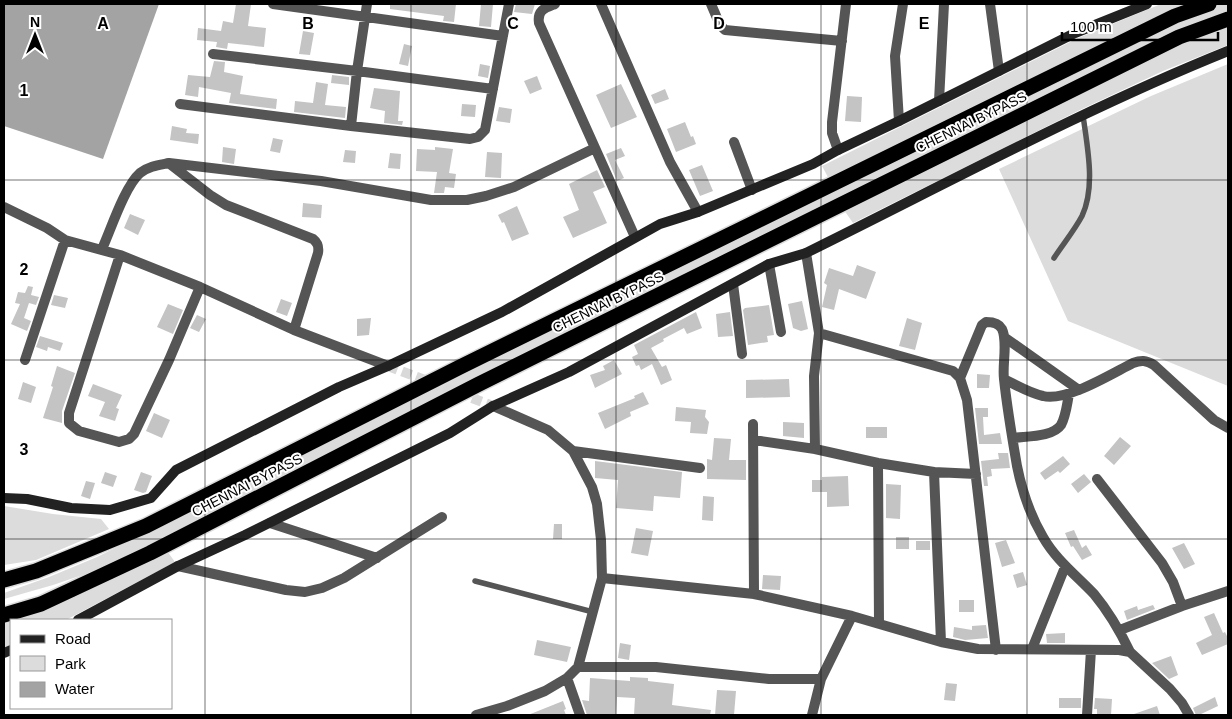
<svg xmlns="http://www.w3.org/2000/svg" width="1232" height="719" font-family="Helvetica,sans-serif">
	<rect width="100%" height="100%" fill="#fff"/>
	<path fill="#dcdcdc" d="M1161,4H1191L829,179L822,166L1076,39Z
		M1221,4H1228V14L103,568L53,585L4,599V593L49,577L97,557L1176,20Z
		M1228,25V45L1163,71L1080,110L853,223L844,210L1182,42Z
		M1228,64V386L1068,321L999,169L1151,96Z
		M4,506L53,514L101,519L109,529L36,560L4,565Z
		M167,551L175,562L66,620H11V645L4,648V621Z"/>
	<path fill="#a3a3a3" d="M4,4H159L103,159L4,126Z"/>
	<path fill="#c4c4c4" d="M236,4H251L248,26L266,28L264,47L228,43L227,49L216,47L217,42L197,40L198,28L221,31L223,21L233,23Z
		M390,4H456L454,22L443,21L444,16L390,9Z
		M481,4H493L491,27L479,26Z
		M516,4H535L532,14L514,12Z
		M303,31L314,33L310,55L299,54Z
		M404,44L412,46L408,66L399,64Z
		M214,61L225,62L224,72L243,76L240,94L277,99L276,109L229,103L231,93L199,87L198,97L185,95L188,75L210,77Z
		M480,64L490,66L488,78L478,76Z
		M332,75L349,77V85L331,83Z
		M537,76L542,89L530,94L524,81Z
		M316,82L328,84L325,105L346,107L345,118L294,112L295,101L313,103Z
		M621,84L637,117L611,128L596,95Z
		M374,88L400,91L398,121H403L402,125L384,123L385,111L370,108Z
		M665,89L669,99L655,104L651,95Z
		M847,96L862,97L861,122L845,121Z
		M462,104L476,105L475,117L461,116Z
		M499,107L512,109L510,123L496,121Z
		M685,122L691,137L693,136L696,144L676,152L667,129Z
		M172,126L187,129L186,133L199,134L198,144L170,140Z
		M273,138L283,140L280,153L270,151Z
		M223,147L236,149L234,164L222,162Z
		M435,147L453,149L449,173L456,174L454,188L445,187L444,193H434L437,172L416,171L417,149L435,150Z
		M621,148L625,156L615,160L624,178L617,181L606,154Z
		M345,150L356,151L355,163L343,162Z
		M487,152L502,153L501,178L485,177Z
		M390,153L401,154L400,169L388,168Z
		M702,165L713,191L700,196L689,170Z
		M597,170L605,187L593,192L607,223L573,238L563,217L579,210L569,184Z
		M303,203L322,205L321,218L302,217Z
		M517,206L529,234L512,241L504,222L502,223L498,215Z
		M130,214L145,220L138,235L124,228Z
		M857,265L876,272L866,299L839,289L834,310L822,307L827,285L824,283L829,268L853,276Z
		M28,286L33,287L31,295L39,297L36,305L29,303L24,318L31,321L27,331L11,324L20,304L15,303L18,292L25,293Z
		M54,295L68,298L65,308L51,305Z
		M281,299L292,303L287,316L276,312Z
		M802,301L808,329L801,331L793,328L788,304Z
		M168,304L183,310L173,334L157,327Z
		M769,305L774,335L767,336L768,342L748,345L743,310L745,308Z
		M696,312L702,328L687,334L684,328L663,339L664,341L651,348L662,367L666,365L672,380L661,385L652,364L641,370L639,365L636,366L632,357L638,354L634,345Z
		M730,312L733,336L718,337L716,314Z
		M197,315L206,319L199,332L190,328Z
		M371,318L369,335L357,336V319Z
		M907,318L922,323L915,350L899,346Z
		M40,336L63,343L60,351L48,347L47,351L36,347Z
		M614,360L622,374L595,388L590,375L605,370L603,366Z
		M57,366L75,373L62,411V423L43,418L53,387L51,386Z
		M977,374L990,375L989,388H977Z
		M789,379L790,397L746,398V380Z
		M23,382L36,387L31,403L18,399Z
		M93,384L122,395L116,408L119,409L115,421L99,416L105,402L88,396Z
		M643,392L649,404L630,412L631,416L605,429L598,413L635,398L634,396Z
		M676,407L706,410L705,417L709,422L707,434L690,433L691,422L675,421Z
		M975,408H988V417H983L984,435L1000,433L1002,444H979Z
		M154,413L170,420L162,438L146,431Z
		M783,422L804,423V438L783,436Z
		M866,427H887V438H866Z
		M1120,437L1131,446L1114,465L1104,456Z
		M714,438L731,439L729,460H746V480L707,479V459L712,460Z
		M998,453H1008L1010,468L991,469L992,476L987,477L988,486H984L981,461L999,459Z
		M1063,456L1070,464L1060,473L1058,471L1045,480L1040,473Z
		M595,461L682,472L680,498L654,496L653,511L616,508L618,480L595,478Z
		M105,472L117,476L113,487L101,483Z
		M141,472L152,476L146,492L143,493L134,490Z
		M1084,474L1091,482L1078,493L1071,484Z
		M848,476L849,506L827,507V492H812V480H822V477Z
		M86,481L95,483L90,499L81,496Z
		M886,484L901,485L900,519L886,518Z
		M703,496L714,497L713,521L702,520Z
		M554,524H562V539H553Z
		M636,528L653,531L648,556L631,553Z
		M1074,530L1082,548L1086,545L1092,555L1082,560L1073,546L1071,547L1065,533Z
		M896,537H909V549H896Z
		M1006,540L1015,563L1002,567L995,543Z
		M916,541H930V550H916Z
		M1184,543L1195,564L1184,569L1172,548Z
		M1023,572L1027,585L1017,588L1013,575Z
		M763,575L781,576L780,590L762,589Z
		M959,600H974V612H959Z
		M1153,605L1155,609L1127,620L1124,611L1137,606L1138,610Z
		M1214,613L1223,633L1225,632L1228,638V644L1202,655L1196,643L1212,635L1204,617Z
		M986,625L988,638L965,640L953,637L954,627L972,630V626Z
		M1065,633V643H1047L1046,634Z
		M537,640L571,647L567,662L534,655Z
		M620,643L631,645L629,660L618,658Z
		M1171,656L1178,675L1169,679L1152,663Z
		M630,677L648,678V681L674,684L672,705L711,710L710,715H634L635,698L617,697L616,715H587L582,700L589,701L590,678L630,681Z
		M946,683L957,684L955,701L944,700Z
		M717,690L736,691L734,715H715Z
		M1215,697L1218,706L1199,715H1196L1193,708Z
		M1059,698H1081V708H1059Z
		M1095,698L1112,699L1111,715H1097V709H1094Z
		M563,701L566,709L564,710L566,715H528Z
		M1157,706L1160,715H1134V714Z"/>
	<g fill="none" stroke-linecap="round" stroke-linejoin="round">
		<path stroke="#d9d9d9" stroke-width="10" stroke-dasharray="10 5" stroke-linecap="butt" d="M388,366L493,406"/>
		<defs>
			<path id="highway" d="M4,580L36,571L146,526L460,367L1175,16L1209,4
				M4,615L41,604L150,553L479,384L1179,37L1228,19"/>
		</defs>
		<use href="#highway" stroke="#dbdbdb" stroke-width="18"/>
		<path stroke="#555" stroke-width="5.5" d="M1054,258C1063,244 1074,231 1082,216C1096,186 1087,146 1083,115
			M475,581L593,612"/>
		<path stroke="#555" stroke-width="10" d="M273,4L503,36
			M555,4C545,8 537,10 539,23L635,237
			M601,4L670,162L698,212
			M711,4L720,25L725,30L842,41
			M990,4L999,71
			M213,54L357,71L493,89
			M939,101L944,4
			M180,104L351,126L470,139L478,137L485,130L509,4
			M899,121L895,56L903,4
			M351,126L357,71L367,4
			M734,142L752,190
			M838,150L832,133V122L846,4
			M170,164L210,195L226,205L313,239C318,243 319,247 318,253L294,330
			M4,207L47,228L65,240L120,255L200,287L294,330L388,366
			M102,249C111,229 125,186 140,173C149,166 159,165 169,163L321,181L431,200H467L486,196L514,187L595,148
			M806,253L819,333L814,376L815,449
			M120,255L69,413V423L79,431L119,442L129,439L134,434L169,360L200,287
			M769,264L781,332
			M733,284L742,354
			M819,333L953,371L960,378L967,400L996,650
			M1004,337L1079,390
			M25,360L65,240
			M960,378L982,325L986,322C992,322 999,323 1002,329C1008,342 1002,365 1004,379C1007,408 1012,437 1017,466C1022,491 1030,515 1043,537C1056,560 1076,575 1094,594C1109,612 1120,631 1130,652
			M1004,379C1016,385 1029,393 1043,396C1066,402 1111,374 1133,363C1141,360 1146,360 1154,365L1214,420L1228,428
			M753,424L754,594
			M1013,438C1027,436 1053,437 1061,425C1066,416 1067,404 1069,394
			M754,440L815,449L878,463L934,472L941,642
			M573,451L700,468
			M878,463L879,624
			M934,472L976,474
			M1097,479L1162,563L1173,582L1182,606
			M270,523L377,558
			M178,566L286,590L305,592L322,588L344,578L442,517
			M602,578L754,594L852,616L941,642L978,649L1119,650L1130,652L1170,689L1182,703L1189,715
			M1120,630L1182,606L1228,591
			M1032,649L1065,567
			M578,667H656L769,679H821
			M567,678L580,715
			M476,715L507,706L545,691L567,678L578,667L602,578L601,540L597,504L592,487L573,451L548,430L493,406
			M812,715L821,679L852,616
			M1087,715L1091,650"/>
		<path stroke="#222" stroke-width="10" d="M4,498L27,499L71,508L110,510L151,498L176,470L339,387L388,366L502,312L660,224L698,212L813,164L838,150L899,121L1075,33L1147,4
			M78,620L178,566L245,535L450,433L493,406L569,372L769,264L806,253C946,184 1084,109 1228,51
			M4,653L11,650"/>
		<use href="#highway" stroke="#000" stroke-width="15"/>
	</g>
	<path fill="none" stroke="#000" stroke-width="1" stroke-opacity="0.55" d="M205,4V715M411,4V715M616,4V715M821,4V715M1027,4V715M4,180H1228M4,360H1228M4,539H1228"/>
	<g text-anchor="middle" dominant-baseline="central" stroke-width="4" stroke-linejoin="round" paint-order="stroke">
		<g font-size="14" fill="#000" stroke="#fff">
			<text transform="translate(971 122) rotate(-26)">CHENNAI BYPASS</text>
			<text transform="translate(608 302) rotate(-26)">CHENNAI BYPASS</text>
			<text transform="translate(247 485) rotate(-27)">CHENNAI BYPASS</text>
		</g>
	</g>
	<g font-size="16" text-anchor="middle" font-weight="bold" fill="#000" stroke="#fff" stroke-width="4" stroke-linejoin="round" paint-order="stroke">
		<text x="103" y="29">A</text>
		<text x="308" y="29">B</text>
		<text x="513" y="29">C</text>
		<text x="719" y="29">D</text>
		<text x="924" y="29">E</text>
		<text x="24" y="96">1</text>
		<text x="24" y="275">2</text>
		<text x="24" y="455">3</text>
	</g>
	<rect width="1232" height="719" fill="none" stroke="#000000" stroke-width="10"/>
	<rect x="10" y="619" width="162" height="90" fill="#ffffff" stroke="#999999"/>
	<rect x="20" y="635" width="25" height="8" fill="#222222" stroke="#999999"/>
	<text x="55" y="644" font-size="15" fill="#000000">Road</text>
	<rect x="20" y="656" width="25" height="15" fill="#dcdcdc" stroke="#999999"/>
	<text x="55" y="669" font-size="15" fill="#000000">Park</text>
	<rect x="20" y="682" width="25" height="15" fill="#a3a3a3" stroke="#999999"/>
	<text x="55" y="694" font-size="15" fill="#000000">Water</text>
	<g transform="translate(35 35)" stroke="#ffffff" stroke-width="4" paint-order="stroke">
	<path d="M0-4L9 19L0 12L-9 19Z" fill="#000000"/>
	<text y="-8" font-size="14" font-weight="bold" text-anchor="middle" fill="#000000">N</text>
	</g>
	<path d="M1062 32v8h156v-8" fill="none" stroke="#000000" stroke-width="2.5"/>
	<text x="1070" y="32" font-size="15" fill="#000000" stroke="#ffffff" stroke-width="4" paint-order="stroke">100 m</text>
</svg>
